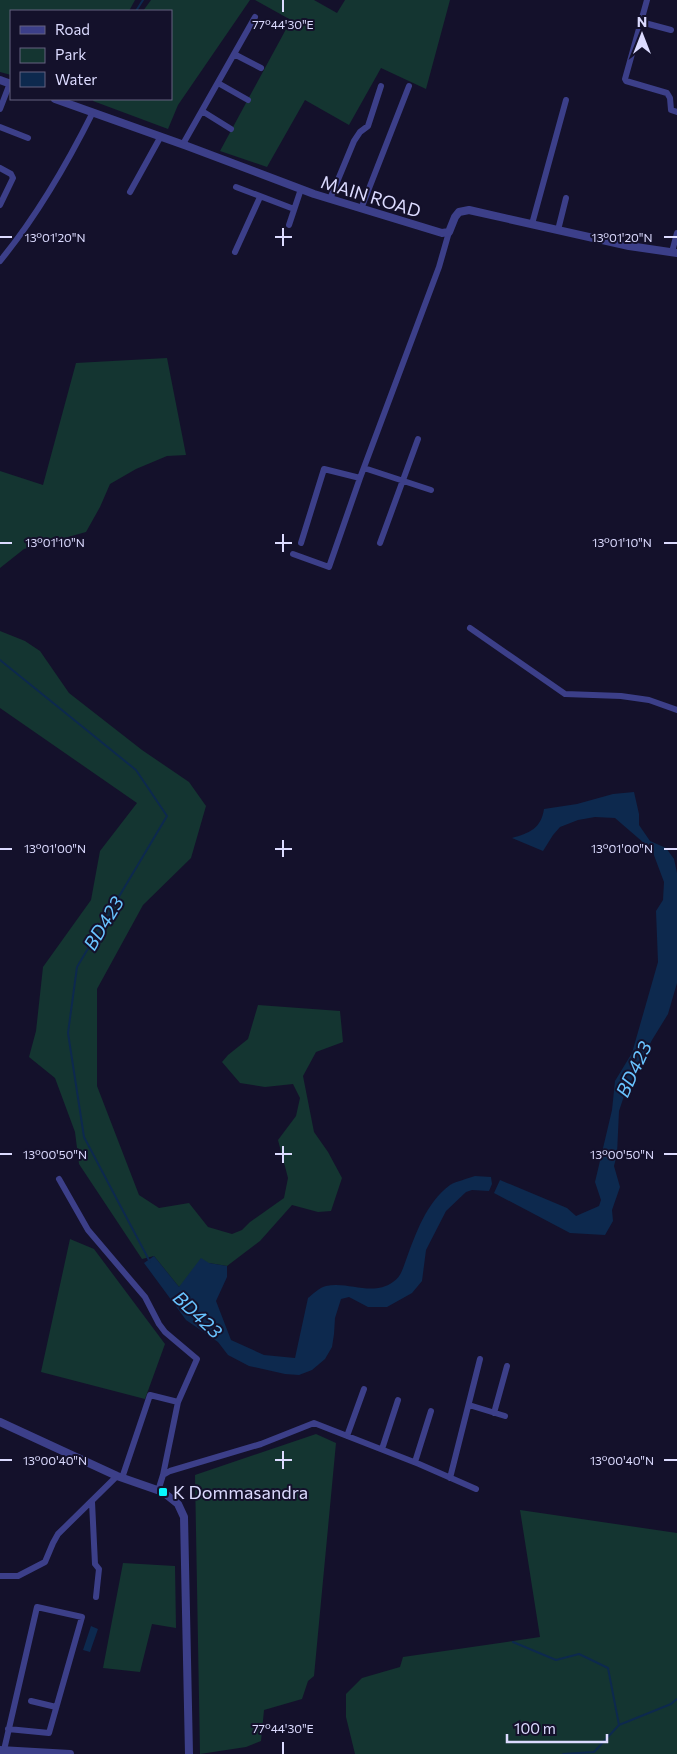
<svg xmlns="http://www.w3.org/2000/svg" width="677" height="1754" font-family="Commissioner,sans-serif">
	<rect width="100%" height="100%" fill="#14112b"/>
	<path fill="#143531" d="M0,0H135L129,11H11V75L0,72Z
		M151,0H250L178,105L168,129L93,101L94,99H171V11H143Z
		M255,0H314L337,13L345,0H450L426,89L381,68L349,125L305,100L267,167L220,151L291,20Z
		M167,358L186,455L167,456L136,469L110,484L100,507L86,532L24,549L0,568V471L43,485L76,363Z
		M0,631L25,641L40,651L69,693L142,750L189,782L206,806L191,858L143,905L97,989V1086L139,1195L159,1208L189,1203L208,1227L232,1234L242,1230L250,1222L284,1198L288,1178L278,1140L296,1116L300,1098L293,1084L265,1087L240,1083L222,1062L228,1055L248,1039L258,1005L340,1011L343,1042L316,1052L303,1076L314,1132L328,1152L342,1178L331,1211L318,1212L292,1205L260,1241L227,1266L209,1263L179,1287L154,1256L142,1259L79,1164L75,1132L55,1078L29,1057L36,1031L43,967L91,900L100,851L137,803L0,708Z
		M70,1239L94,1249L165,1344L145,1399L41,1372Z
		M316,1434L336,1443L314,1676L308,1681L302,1699L264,1710L261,1741L246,1747L200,1754L195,1475Z
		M520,1510L677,1533V1754H355L346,1717V1694L362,1678L400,1667L403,1657L540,1637Z
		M123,1563L175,1566L176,1628L152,1624L140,1672L103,1668Z"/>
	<path fill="#0d294e" d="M634,792L639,814V825L650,841L666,848L674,859L677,873V983L668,1014L652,1040L625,1093L619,1111L617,1154L614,1166L620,1187L612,1210L613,1221L605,1235L570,1233L494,1193L500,1180L567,1208L576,1216L599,1206L601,1200L595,1182L612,1110L615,1081L632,1053L658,962L656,911L663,900L664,882L652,850L615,818L595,817L578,820L560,827L553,835L543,851L512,838C529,833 541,829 544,809L577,804L613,794Z
		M475,1176L491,1177L492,1184L489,1191L472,1190L466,1192L446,1211L426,1250L422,1281L412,1293L387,1307H368L349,1297L341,1299L335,1318L334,1334L332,1347L325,1359L312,1370L299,1375L285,1374L249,1366L228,1355L218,1342L186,1320L144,1263L154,1256L179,1287L201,1258L209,1263L227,1266V1277L216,1301L231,1340L264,1355L295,1358L308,1298C313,1294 320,1287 326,1286C349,1281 372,1297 393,1282C401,1277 403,1268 406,1260C416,1233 426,1203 450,1185C457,1181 467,1179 475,1176Z
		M91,1626L98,1629L90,1652L83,1650Z"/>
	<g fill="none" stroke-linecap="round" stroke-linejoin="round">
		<path stroke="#0d294e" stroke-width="2" d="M136,11L143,0
			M0,660L136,770L167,816L77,967L68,1033L84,1137L150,1262
			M513,1642L556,1660L579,1654L608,1668L619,1725
			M563,1754L594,1752L619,1725L671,1704L677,1699"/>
		<path stroke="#3c3f89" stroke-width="6" d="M647,0L625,79L626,81L667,93L670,98L671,110L677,112
			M641,22L671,30
			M234,54L261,68
			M218,83L248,100
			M0,109L10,83
			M202,111L231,129
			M0,127L28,138
			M183,144L255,17
			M0,168L11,174L13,178L0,205
			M236,187L294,209
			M130,192L161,136
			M330,199L354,141L360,132L368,126L381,86
			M361,209L409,86
			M532,224L566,100
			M289,225L301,189
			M558,230L566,198
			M235,252L260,197
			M672,252L677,233
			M0,261C37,216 67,164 93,112
			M364,468L431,490
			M301,543L324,469L360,478
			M380,543L418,439
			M293,554L329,567L360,478L439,267L449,232
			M470,628L565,694L621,696L649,700L677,710
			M59,1179L88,1230L145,1297L159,1324L165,1332L197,1359L178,1402L163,1475
			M469,1405L505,1416
			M494,1413L507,1366
			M347,1436L364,1389
			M382,1449L398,1400
			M415,1462L431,1411
			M122,1478L150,1395L178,1402
			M450,1478L480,1359
			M158,1491L163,1475L170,1471L261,1444L314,1423L419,1464L476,1489
			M92,1502L95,1564L99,1569L96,1597
			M0,1576H18L45,1562L53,1543L58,1534L117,1476
			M31,1701L56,1707
			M4,1750L37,1607L82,1617L49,1733L8,1729"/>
		<path stroke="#3c3f89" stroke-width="8" d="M0,80L11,84
			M55,99L187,146L314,194L442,233L449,232L455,217L459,212L469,210L629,246L677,253
			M0,1422L117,1476L163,1492L178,1504L184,1517L189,1754
			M0,1750L70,1754"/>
	</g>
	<path fill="none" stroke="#dcdbff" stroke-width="2" d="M283,0V12M283,228V246M0,237H12M275,237H292M664,237H677M283,534V552M0,543H12M275,543H292M664,543H677M283,840V857M0,849H12M275,849H292M664,849H677M283,1146V1163M0,1154H12M275,1154H292M664,1154H677M283,1451V1469M0,1460H12M275,1460H292M664,1460H677M283,1742V1754"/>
	<rect fill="#07f7fe" stroke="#14112b" stroke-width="2" x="158" y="1487" width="10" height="10" rx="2.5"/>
	<g text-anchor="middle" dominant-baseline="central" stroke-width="4" stroke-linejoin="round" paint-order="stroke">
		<g font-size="18" fill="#dcdbff" stroke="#14112b">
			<text transform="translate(371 196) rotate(17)">MAIN ROAD</text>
		</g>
		<g font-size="18" fill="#dcdbff" stroke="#14112b" text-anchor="start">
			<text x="173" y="1492">K Dommasandra</text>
		</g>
		<g font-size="19" font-style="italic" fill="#69c4ff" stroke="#14112b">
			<text transform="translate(103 923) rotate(-59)">BD423</text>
			<text transform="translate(633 1069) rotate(-65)">BD423</text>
			<text transform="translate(198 1314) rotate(43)">BD423</text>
		</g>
	</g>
	<g font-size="12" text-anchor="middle" fill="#dcdbff" stroke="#14112b" stroke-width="4" stroke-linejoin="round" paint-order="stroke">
		<text x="283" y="29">77°44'30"E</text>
		<text x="55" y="242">13°01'20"N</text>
		<text x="622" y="242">13°01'20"N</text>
		<text x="55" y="547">13°01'10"N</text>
		<text x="622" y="547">13°01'10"N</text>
		<text x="55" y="853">13°01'00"N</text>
		<text x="622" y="853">13°01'00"N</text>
		<text x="55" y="1159">13°00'50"N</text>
		<text x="622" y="1159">13°00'50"N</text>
		<text x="55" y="1465">13°00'40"N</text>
		<text x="622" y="1465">13°00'40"N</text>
		<text x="283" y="1733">77°44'30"E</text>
	</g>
	<rect x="10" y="10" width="162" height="90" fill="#14112b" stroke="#646280"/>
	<rect x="20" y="26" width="25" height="8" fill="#3c3f89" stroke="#646280"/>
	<text x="55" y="35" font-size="15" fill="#dcdbff">Road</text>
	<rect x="20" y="48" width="25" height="15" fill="#143531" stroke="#646280"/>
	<text x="55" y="60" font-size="15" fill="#dcdbff">Park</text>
	<rect x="20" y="72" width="25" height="15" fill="#0d294e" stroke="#646280"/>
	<text x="55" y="85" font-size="15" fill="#dcdbff">Water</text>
	<g transform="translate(642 35)" stroke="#14112b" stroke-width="4" paint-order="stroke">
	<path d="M0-4L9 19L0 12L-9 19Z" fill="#dcdbff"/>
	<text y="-8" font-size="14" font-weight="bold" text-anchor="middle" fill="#dcdbff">N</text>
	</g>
	<path d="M507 1734v8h100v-8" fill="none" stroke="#dcdbff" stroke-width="2.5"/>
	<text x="514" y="1734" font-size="15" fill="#dcdbff" stroke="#14112b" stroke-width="4" paint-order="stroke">100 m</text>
</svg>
